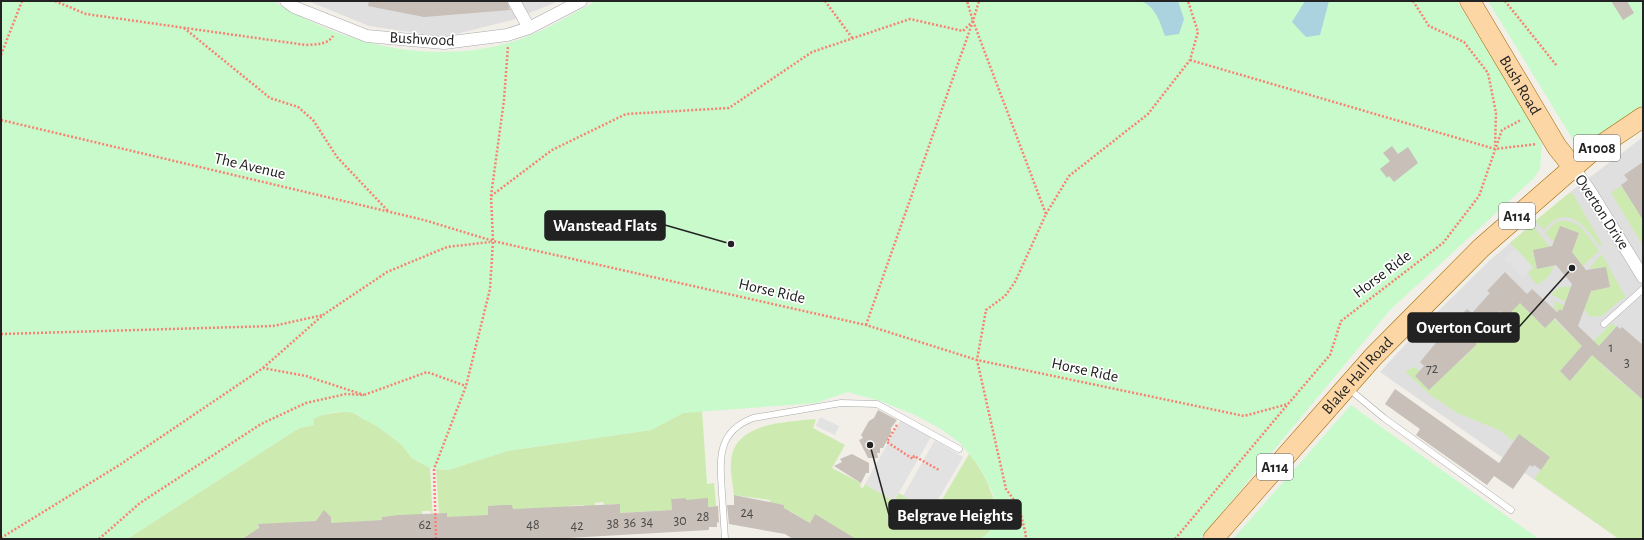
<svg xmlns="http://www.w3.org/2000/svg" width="1644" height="540" font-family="'Alegreya Sans',sans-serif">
	<rect width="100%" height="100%" fill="#f2efe9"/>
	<path fill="#e0dfdf" d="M308,1H559L512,20L444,37L369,26Z
		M1643,137V539H1619L1380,372L1416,333L1489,261L1569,193Z"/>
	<path fill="#cdebb0" d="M1621,186L1636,209L1643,204V246L1611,193Z
		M1569,193L1573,194L1602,244L1600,246C1590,233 1574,209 1555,220C1551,222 1546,227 1543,230L1535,221Z
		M1558,221C1579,217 1589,237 1599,251L1583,266L1572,252L1579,233L1560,227L1554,242L1546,234L1547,230Z
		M1532,224L1550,247L1533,250L1537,269L1554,266L1549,276L1539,284H1536L1528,273L1533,267L1510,243Z
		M1602,254L1626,298L1619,301L1602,316L1590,317L1584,309L1591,291L1610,287L1606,267L1591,269L1590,267Z
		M1560,287H1571L1565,302L1551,294Z
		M1551,300L1576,310L1566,319L1553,307L1556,304Z
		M1520,303L1545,328L1554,319L1582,346L1560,371L1570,381L1592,355L1585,349L1612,323L1616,327L1596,350L1604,358L1600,363L1623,384L1635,371L1628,388L1643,400V539H1619L1540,483L1534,479L1550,457L1519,434L1513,441L1499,430L1457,413L1429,394L1405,371L1415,367L1420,371L1415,376L1429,390L1447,372V353L1458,363L1477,344L1470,338L1495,312Z
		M702,410L707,484L714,483L716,506L708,507V498L687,508L686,498L671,499L672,510L620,513L619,504L604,505L603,502L595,503L596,514H585L584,505L568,506V507L518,509L513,518L512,505L488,506V524L480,516L453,517L447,519L439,514L436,469L448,470L507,451L651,430L683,413Z
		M350,411L377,426L401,444L412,458L430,468L434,539L431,511H422L423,525L389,516L382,517V520L367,521L368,539H364L363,521L351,522V528L320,521L258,525L259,539H250L248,535L242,539H127L299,428L314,425L313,419L319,415Z
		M816,419L813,428L845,445L832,468L861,483L860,487L863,488L865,484L894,501L899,493L931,512L933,515L969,454C986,474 992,491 998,516L989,532L981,539H852L848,534L840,539L815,514L810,523L790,511L785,521L782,519L784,505L770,503V500L734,495C733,485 730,472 731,462C733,422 787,422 816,419Z"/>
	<path fill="#c8facc" d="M1,1H274C286,10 300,16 314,23C377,52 450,62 518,40C546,30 571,15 596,1H1457L1531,121L1542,144L1540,169L1533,179L1390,310L1200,539H981L989,532L998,516L992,491L979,466L960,443L941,429L915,415L880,401L848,392L816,403L683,413L651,430L507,451L448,470L430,468L412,458L401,444L377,426L359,417V415C345,409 327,412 313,419L314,425L299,428L127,539H1Z
		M1488,1H1643V106L1591,140L1575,143Z
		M1351,405L1370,419L1539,539H1233Z"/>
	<path fill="#e2e2e2" d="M1515,248L1533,267L1523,277L1504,259Z
		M820,417L839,426L835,435L816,426Z
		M901,420L931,437L894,501L865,484Z
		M935,440L963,457L931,512L903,496Z"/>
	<path fill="#aad3df" d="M1140,1H1178L1184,19L1179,34L1165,36C1160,22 1155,5 1140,1Z
		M1305,1H1329L1320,35L1306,37L1292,22Z"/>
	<path fill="#c7bfb8" d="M369,1H507L510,10L424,17L368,6Z
		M1611,1H1627L1634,13L1623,20Z
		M1392,146L1398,154L1408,147L1418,163L1394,182L1389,176L1387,178L1380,169L1390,161L1383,153Z
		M1643,162V220L1621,185L1628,180L1624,175Z
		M1560,226L1579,233L1572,252L1586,270L1606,267L1610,287L1591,291L1578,326L1599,346L1617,326L1620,329L1622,327L1643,345V400L1592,355L1570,381L1560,371L1582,346L1555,318L1545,328L1520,303L1506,317L1500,311L1472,340L1477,344L1429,390L1415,376L1424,366L1420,362L1444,333L1445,334L1461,319L1459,317L1467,309L1472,313L1490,293L1487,291L1505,272L1527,294L1532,289L1557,312L1560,309L1562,311L1572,284L1556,265L1537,269L1533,250L1552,246Z
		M1395,389L1499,463L1519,434L1550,457L1541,470L1534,465L1533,467L1530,465L1513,489L1494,476L1487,485L1416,435L1420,429L1385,404Z
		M878,410L897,420L891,428V433L883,448H880V453H877L878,458H868L859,440L863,438L861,435L869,421L874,418Z
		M852,454L869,463V473H866L861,483L834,466L842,462L840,459Z
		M734,495L784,505V508L810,523L815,514L856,539H793L785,534L729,524L727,505H734Z
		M686,498V500L708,498V507L718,506L719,523L717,522V527H709V530L550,539H242L259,528L258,524L316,521L324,510L331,517V523L382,520V517L399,515L447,513V517L488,515V506L501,505H512L513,509L620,504V513L672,510L671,499Z"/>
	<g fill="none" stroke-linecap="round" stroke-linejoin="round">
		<defs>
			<path id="service" d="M1604,324L1643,289
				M1349,389L1384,418L1511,510
				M725,539C724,524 723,508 722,493C720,460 716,432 753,418L841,403L877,404L959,449"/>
			<path id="minor" d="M286,1L294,7L367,36L444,43L507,35L529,28L581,1
				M514,1L529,28
				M1573,167L1590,191L1643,277"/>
			<g id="primary">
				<path id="s1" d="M1470,1L1557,147L1573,167"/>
				<path id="s2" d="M1213,539L1373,357L1481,248L1591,152L1643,117"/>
			</g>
		</defs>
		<use href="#service" stroke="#a9a9a9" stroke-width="7"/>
		<use href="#minor" stroke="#a9a9a9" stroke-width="13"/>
		<use href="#primary" stroke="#a06b00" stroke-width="21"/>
		<path stroke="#fa8072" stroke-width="2.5" stroke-dasharray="2 2" stroke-linecap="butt" d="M55,1L86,14L306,45C317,44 327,45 333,36
			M825,1L853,39
			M1413,1L1429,26L1464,42L1488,73L1496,113L1495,146
			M1505,1L1557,66
			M973,21L1046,214L1015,282L1005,296L986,310L977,360L1006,489L1019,507L1026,535L1025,539
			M184,28L270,98L298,107L313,120L337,157L388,211
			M1,55L22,1
			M1190,60L1495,149L1537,144
			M1,120L424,220L493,241L866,325L977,360L1244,416L1288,404L1330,355L1341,321L1443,243L1479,196L1502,130L1521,120
			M491,196L552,150L626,114L729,108L812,52L910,19L963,31L973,21L979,1
			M1046,214L1069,176L1148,114L1190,60L1198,32L1188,1
			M866,325L973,21L967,1
			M1,334L273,326L323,315
			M263,368L323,315L387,272L447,247L490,242
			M897,425L887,442L913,459L914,456L939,470
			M1,538L121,464L263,368L306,376L364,395
			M99,539L140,503L261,424L306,403L346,394L364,395L427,372L466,386
			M436,539L434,469L466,386L490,289L493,241L491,196L504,100L508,46
			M1175,539L1288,404"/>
		<use href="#service" stroke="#fff" stroke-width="6"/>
		<use href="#minor" stroke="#fff" stroke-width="12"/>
		<use href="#primary" stroke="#fcd6a4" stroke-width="20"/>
	</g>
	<g text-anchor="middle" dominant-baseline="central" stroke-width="3.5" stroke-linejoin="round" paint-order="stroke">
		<g font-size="14" fill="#4b4948">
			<text x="1611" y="348">1</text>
			<text x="1627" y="363">3</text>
			<text x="1432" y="369">72</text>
			<text x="747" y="513">24</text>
			<text x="703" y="517">28</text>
			<text x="680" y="521">30</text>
			<text x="647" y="522">34</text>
			<text x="630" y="523">36</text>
			<text x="613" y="524">38</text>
			<text x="425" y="525">62</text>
			<text x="533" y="525">48</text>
			<text x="577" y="526">42</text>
		</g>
		<g fill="#fff" stroke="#646464" stroke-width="1">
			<rect x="1574" y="135" width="46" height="26" rx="3"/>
			<rect x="1499" y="203" width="36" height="26" rx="3"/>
			<rect x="1257" y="454" width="36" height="26" rx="3"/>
		</g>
		<g font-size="15" font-weight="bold" fill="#222">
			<text x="1597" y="148">A1008</text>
			<text x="1517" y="216">A114</text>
			<text x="1275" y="467">A114</text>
		</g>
		<g font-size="16" fill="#222" stroke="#fff">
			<text transform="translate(422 39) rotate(3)">Bushwood</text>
			<text stroke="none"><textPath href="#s1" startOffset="98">Bush Road</textPath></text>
			<text transform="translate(250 166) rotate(13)">The Avenue</text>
			<text transform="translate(1602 212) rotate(57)">Overton Drive</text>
			<text transform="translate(1382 274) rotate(-37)">Horse Ride</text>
			<text transform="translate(772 291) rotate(13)">Horse Ride</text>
			<text transform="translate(1085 370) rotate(12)">Horse Ride</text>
			<text stroke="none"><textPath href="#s2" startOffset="218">Blake Hall Road</textPath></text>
		</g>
	</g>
	<path fill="none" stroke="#222" stroke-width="1.5" d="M731 244L665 225M1572 268L1519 327M870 445L889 515"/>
	<g fill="#222" stroke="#fff" stroke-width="1.5">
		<circle cx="731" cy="244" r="4"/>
		<circle cx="1572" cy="268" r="4"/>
		<circle cx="870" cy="445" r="4"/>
	</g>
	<g fill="#222" stroke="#222" stroke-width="1.5">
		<rect x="545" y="211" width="120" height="29" rx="4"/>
		<rect x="1408" y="313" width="111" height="29" rx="4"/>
		<rect x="889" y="500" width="132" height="29" rx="4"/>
	</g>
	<g font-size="17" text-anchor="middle" font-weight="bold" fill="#fff">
		<text x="605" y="231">Wanstead Flats</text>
		<text x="1464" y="333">Overton Court</text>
		<text x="955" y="521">Belgrave Heights</text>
	</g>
	<rect width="1644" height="540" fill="none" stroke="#222222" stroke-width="4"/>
</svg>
